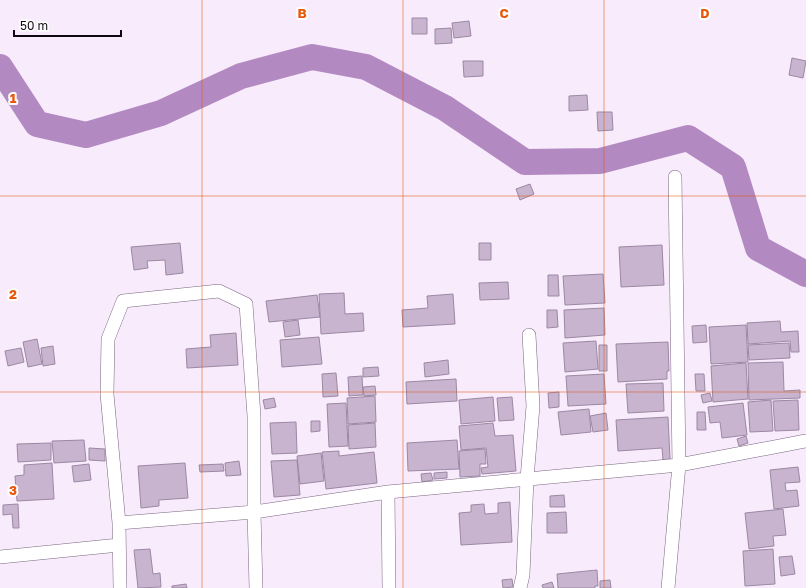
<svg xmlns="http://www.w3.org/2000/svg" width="806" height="588" font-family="'Golos Text',sans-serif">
	<rect width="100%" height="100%" fill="#f8ebfc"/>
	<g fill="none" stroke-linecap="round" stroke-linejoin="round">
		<path stroke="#b389c1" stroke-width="26" d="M0,67L37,124L86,135L161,113L241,76L312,57L366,67L445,108L525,162L600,161L688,138L733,167L758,248L806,274"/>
	</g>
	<path fill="#c9b4d0" stroke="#9c88a3" d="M412,18H427V34H412Z
		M469,21L471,36L454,38L452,23Z
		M451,28L452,43L435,44V29Z
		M792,58L806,61L803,78L789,75Z
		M463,61H483V76L464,77Z
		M587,95L588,110L569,111V96Z
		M597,112H612L613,130L598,131Z
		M530,184L534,194L520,200L516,189Z
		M180,243L183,273L166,275L165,260L147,261L148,268L134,270L131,247Z
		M479,243H491V260H479Z
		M662,245L664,285L621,287L619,247Z
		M603,274L605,303L565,305L563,276Z
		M548,275H558L559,296H548Z
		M508,282L509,299L480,300L479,283Z
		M344,293L345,314L363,313L364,331L321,334L319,294Z
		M453,294L455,324L403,327L402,310L428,308L427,296Z
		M317,295L320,317L269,322L266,301Z
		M604,308L605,335L565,338L564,310Z
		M547,310H557L558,327L547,328Z
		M298,320L300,335L285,337L283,322Z
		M780,321L781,332L798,331L799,352H791L790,341L748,344L747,323Z
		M706,325L707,342L693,343L692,326Z
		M746,325L748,362L711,364L709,327Z
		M236,333L238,365L187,368L186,349L211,347L210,335Z
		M319,337L322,364L282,367L280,340Z
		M37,339L42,364L28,367L23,342Z
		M596,341L598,369L565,372L563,343Z
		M668,342L669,371H667V379L618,382L616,344Z
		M789,343L790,358L749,360L748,345Z
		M599,345H607V371H599Z
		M53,346L55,364L43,366L41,348Z
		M21,348L24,362L8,366L5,351Z
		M448,360L449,374L425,377L424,363Z
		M783,362L784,391L800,390V398L749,400L748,363Z
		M746,363L748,399L713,402L711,366Z
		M378,367L379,376L363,377V368Z
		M336,373L338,396L323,397L322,374Z
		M604,374L606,404L568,406L566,376Z
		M695,374H704L705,391H696Z
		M362,376L363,395L349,396L348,377Z
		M456,379L457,401L407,404L406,382Z
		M663,383L664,411L628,413L626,384Z
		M375,386L376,395L364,396L363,387Z
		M559,392V407L549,408L548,393Z
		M710,393L712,401L703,403L701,395Z
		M375,396L376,422L348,424L347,398Z
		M493,397L495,421L461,424L459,400Z
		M512,397L514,420L499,421L497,398Z
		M274,398L276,407L265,409L263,400Z
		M771,400L773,431L750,432L748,402Z
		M798,400L799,430L775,431L773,401Z
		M346,403L348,446L329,447L327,404Z
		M743,403L747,435L722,438L720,422L710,423L708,407Z
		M589,409L591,432L561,435L558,412Z
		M697,412H705L706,430H697Z
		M606,413L608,430L593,432L590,416Z
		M668,417L670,459L663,460L662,448L618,451L616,420Z
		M311,421H320V431L311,432Z
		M296,422L297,453L272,454L270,423Z
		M375,423L376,447L349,449L348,425Z
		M493,423L495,436L513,435L516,471L482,474L481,468L488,467L486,448L461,450L459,426Z
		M746,436L748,443L739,446L737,439Z
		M84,440L86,461L54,463L52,441Z
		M457,440L459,469L408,471L407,443Z
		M51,443V460L18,462L17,444Z
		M89,448L105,449V461L89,460Z
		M485,449L486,464H480V476L460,477L459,451Z
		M339,451V456L374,452L377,483L326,489L322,452Z
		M321,453L324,481L300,484L297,456Z
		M297,460L300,495L274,497L271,461Z
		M239,461L241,475L226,476L225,463Z
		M52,463L54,499L17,501L15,476L24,475V465Z
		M185,463L188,498L159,500V506L141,508L138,466Z
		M89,464L91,480L74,482L72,466Z
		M223,464L224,471L200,472L199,465Z
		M798,467L800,482L785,483L786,491L797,490L799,506L774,509L770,470Z
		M447,472V478L434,479V473Z
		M431,473L433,480L422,482L421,474Z
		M564,495L565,507H550V496Z
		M510,502L512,542L461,545L459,513L471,512V505L484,504L485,514L498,513V503Z
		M18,504L19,528H13L12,514L3,515V505Z
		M783,509L786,535L773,536L774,546L749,549L745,513Z
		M566,512L567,533H547V513Z
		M150,549L153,574L160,573L161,587L138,588L134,550Z
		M773,549L775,584L745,586L743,551Z
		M792,556L795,574L781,576L779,557Z
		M597,570L598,586H595V588H558L557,574Z
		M512,579L513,587L503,588L502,580Z
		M610,580L611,588H600V581Z
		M552,582L554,588H543L542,585Z
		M186,584L187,588H172V586Z"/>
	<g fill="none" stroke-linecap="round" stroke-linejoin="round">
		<defs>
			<path id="minor" d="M388,492L389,588
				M119,523L254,512V416L246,304L219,291L123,301L108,339L107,394L119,523L120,588
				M0,557L119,545
				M256,588L254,512L388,492L679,465L806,441
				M520,588L523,575L527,479L533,406L529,335
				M668,588L679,465L675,177"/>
		</defs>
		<use href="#minor" stroke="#7a6780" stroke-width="14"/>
		<use href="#minor" stroke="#fff" stroke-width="13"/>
	</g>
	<path fill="none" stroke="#e8590c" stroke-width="1" stroke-opacity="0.55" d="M202,0V588M403,0V588M604,0V588M0,196H806M0,392H806"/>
	<g font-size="13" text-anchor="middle" font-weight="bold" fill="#e8590c" stroke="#fff" stroke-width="4" stroke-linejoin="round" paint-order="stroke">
		<text x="302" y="18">B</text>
		<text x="504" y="18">C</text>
		<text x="705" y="18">D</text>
		<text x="13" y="103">1</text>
		<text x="13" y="299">2</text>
		<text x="13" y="495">3</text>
	</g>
	<path d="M14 30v6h107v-6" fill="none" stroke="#0f0811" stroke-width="2"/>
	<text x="20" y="30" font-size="12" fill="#0f0811" stroke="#ffffff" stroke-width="3" paint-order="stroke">50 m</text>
</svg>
